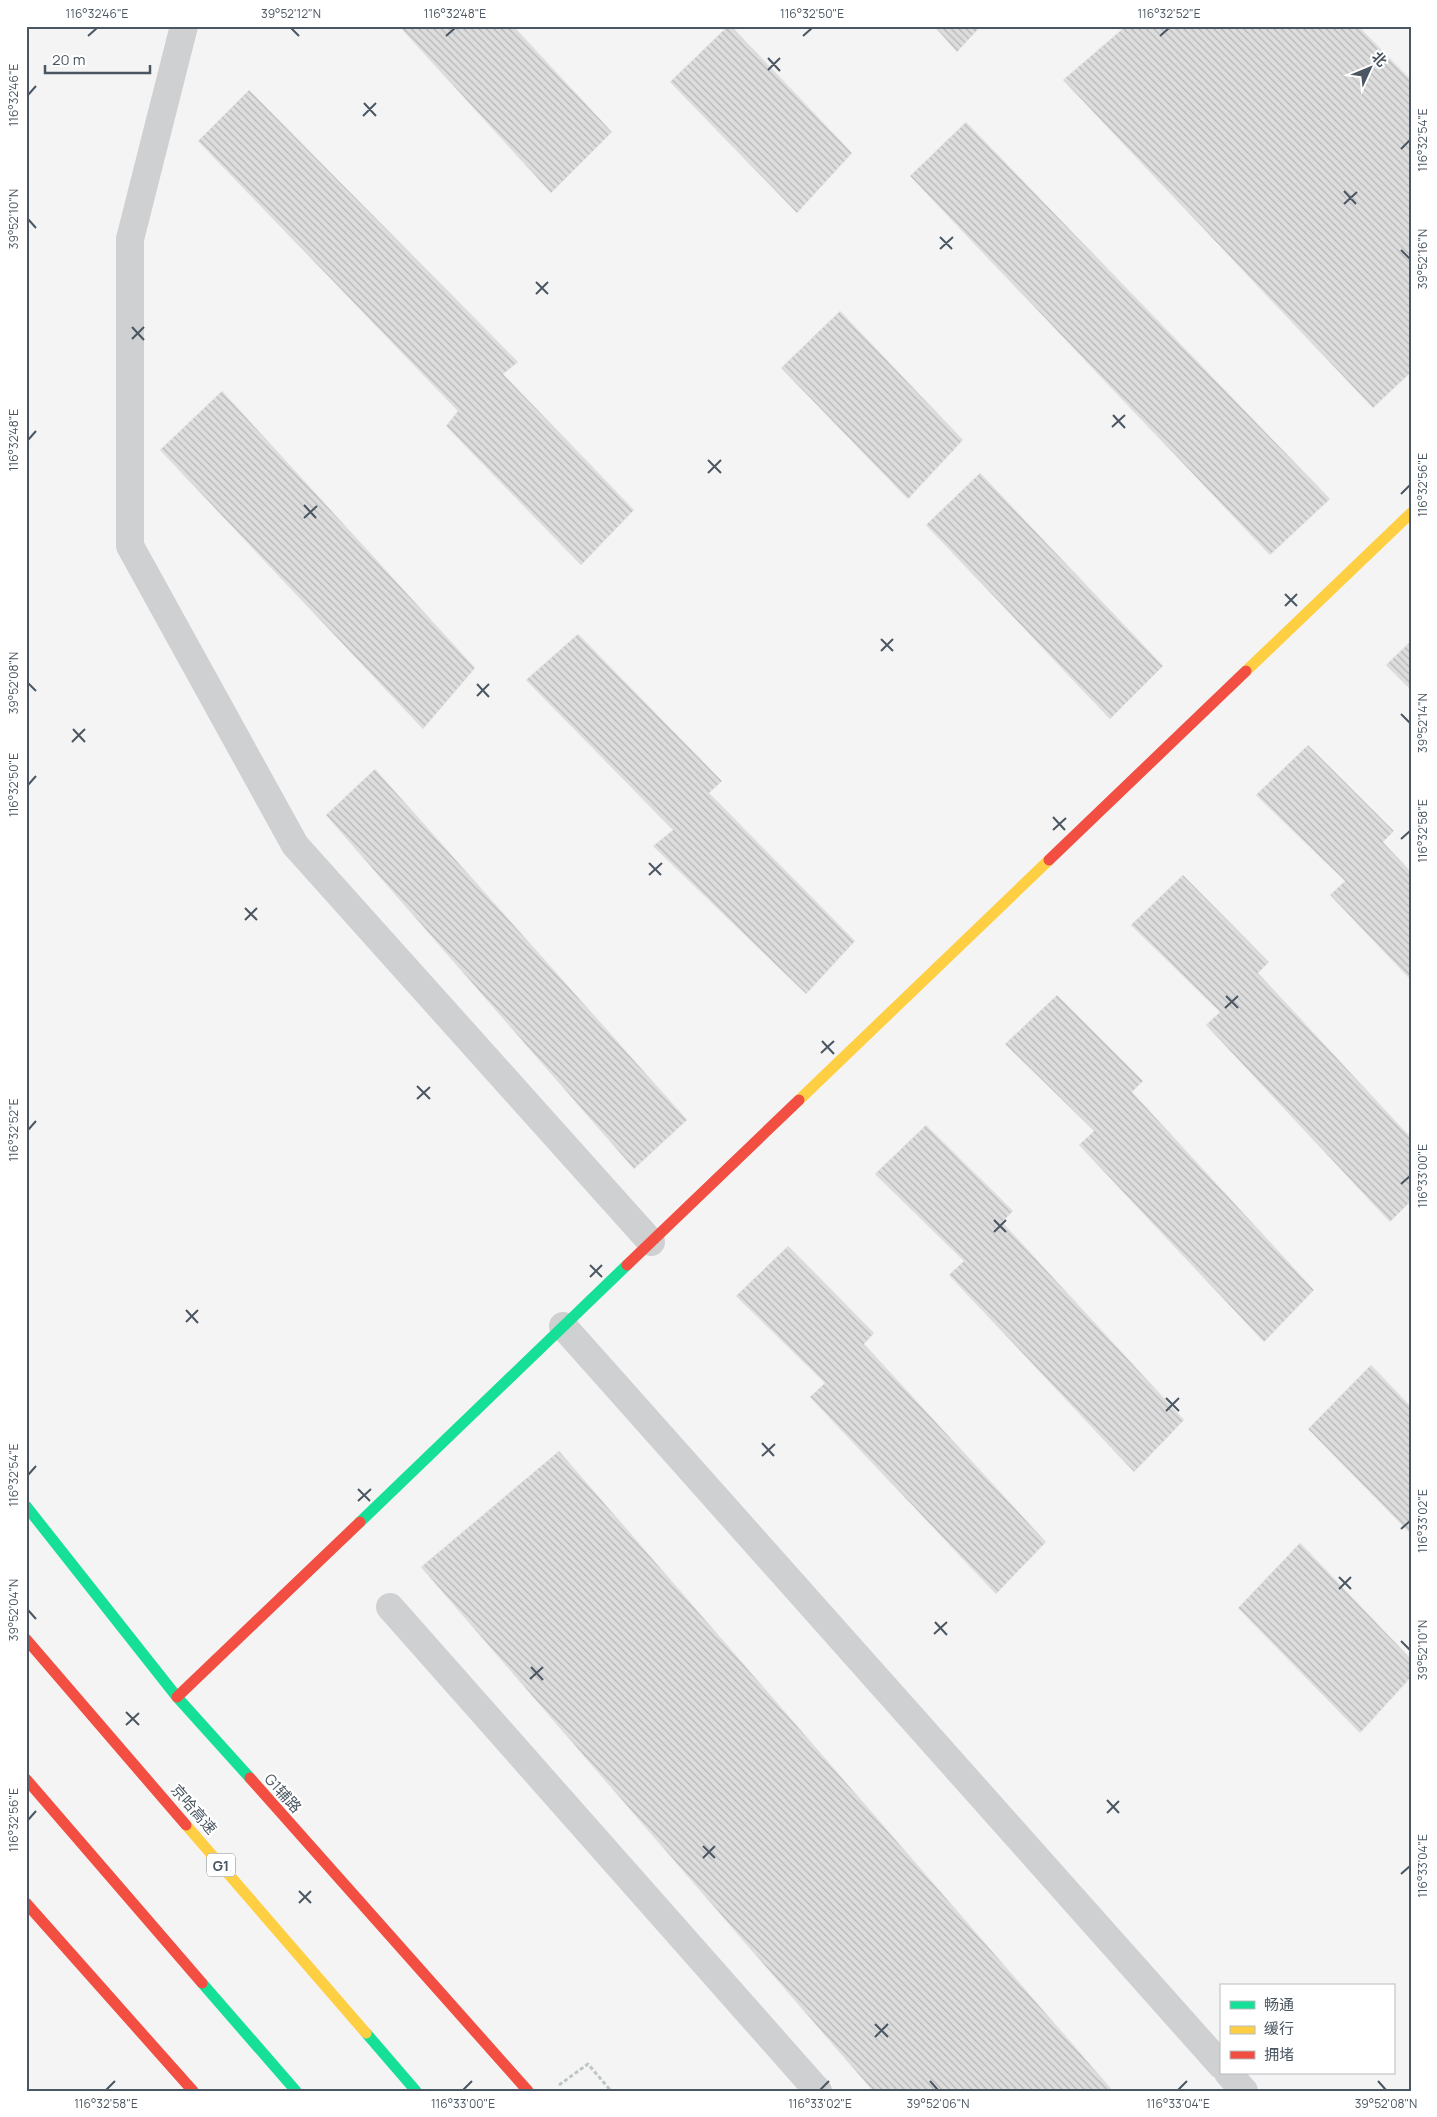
<svg xmlns="http://www.w3.org/2000/svg" width="1437" height="2117" font-family="Manrope,'Noto Sans SC',sans-serif">
	<defs>
		<pattern id="building-back-hatch" width="6" height="6" patternUnits="userSpaceOnUse" patternTransform="scale(1.25)"><rect width="6" height="6" fill="#ddddde"/><path d="M-1 5l2 2M0 0l6 6M5-1l2 2" fill="none" stroke="#b5b6b7"/></pattern>
	</defs>
	<rect width="100%" height="100%" fill="#f4f4f4"/>
	<path fill="url(#building-back-hatch)" stroke="#e5e6e7" d="M399,26H513L612,132L551,193Z
		M728,26H731L852,153L797,213L670,82Z
		M934,26H981L957,52Z
		M1126,26H1358L1411,80V372L1373,408L1063,80Z
		M249,90L518,362L503,374L634,510L581,565L446,426L458,411L198,141Z
		M966,122L1330,499L1270,555L910,176Z
		M840,311L963,440L908,499L781,368Z
		M222,391L475,668L423,729L160,450Z
		M980,473L1163,666L1110,719L926,525Z
		M578,634L722,781L709,793L855,941L806,994L653,846L673,830L526,680Z
		M1411,641V690L1386,665Z
		M1308,745L1394,831L1383,842L1411,872V980L1330,895L1345,881L1256,795Z
		M375,769L687,1120L634,1169L326,815Z
		M1183,875L1269,962L1258,973L1411,1138V1201L1390,1222L1206,1025L1220,1012L1131,925Z
		M1057,995L1143,1081L1132,1092L1314,1290L1264,1342L1079,1145L1094,1131L1005,1044Z
		M926,1125L1013,1211L1002,1222L1184,1420L1134,1472L949,1275L964,1261L875,1174Z
		M788,1246L874,1333L864,1344L1046,1542L996,1594L810,1397L825,1383L736,1296Z
		M1371,1365L1411,1407V1534L1308,1429Z
		M559,1451L1113,2091H873L421,1567Z
		M1300,1543L1411,1659V1677L1360,1733L1238,1608Z"/>
	<g fill="none" stroke-linecap="round" stroke-linejoin="round">
		<path stroke="#bcc7c4" stroke-width="3" stroke-dasharray="4 2.5" stroke-linecap="butt" d="M559,2085L588,2064L611,2091"/>
		<path stroke="#ced0d2" stroke-width="28" d="M184,26L130,239V546L295,845L651,1242
			M563,1326L1221,2065
			M390,1607L818,2091
			M1228,2073L1244,2091"/>
		<path stroke="#16e098" stroke-width="11" d="M26,1506L177,1697L250,1778
			M360,1522L627,1265
			M202,1983L296,2091
			M366,2033L416,2091"/>
		<path stroke="#ffcf43" stroke-width="11" d="M1246,671L1411,513
			M799,1100L1049,860
			M186,1825L366,2033"/>
		<path stroke="#f24e42" stroke-width="11" d="M1049,860L1246,671
			M627,1265L799,1100
			M26,1639L186,1825
			M177,1697L360,1522
			M250,1778L528,2091
			M26,1779L202,1983
			M26,1903L193,2091"/>
	</g>
	<path fill="none" stroke="#4a5661" stroke-width="2" d="M291,28L299,36M88,36L97,28M446,36L455,28M803,36L812,28M1160,36L1169,28M768,58L780,71M768,70L780,58M28,95L36,86M364,103L376,116M363,116L376,103M1401,149L1410,140M1344,191L1356,204M1344,204L1357,192M28,219L36,228M940,237L952,249M940,249L953,237M1401,250L1410,259M536,282L548,294M536,294L548,282M132,327L144,340M132,339L144,327M1113,415L1125,428M1112,427L1125,415M28,440L36,431M708,460L721,473M708,473L721,460M1401,494L1410,485M304,505L316,518M304,518L317,506M1285,594L1297,606M1285,606L1297,594M881,639L893,651M881,651L893,639M28,683L36,691M477,684L489,697M477,696L489,684M1401,714L1410,723M73,729L85,742M72,742L85,729M28,785L36,776M1053,817L1065,830M1053,830L1066,818M1401,839L1410,831M649,863L661,875M649,875L662,863M245,908L257,920M245,920L257,908M1226,996L1238,1008M1225,1008L1238,996M822,1041L834,1054M821,1053L834,1041M417,1086L430,1099M417,1099L430,1087M28,1130L36,1121M1401,1184L1410,1176M994,1220L1006,1232M994,1232L1006,1220M590,1265L602,1277M590,1277L602,1265M186,1310L198,1323M186,1322L198,1310M1166,1398L1179,1411M1166,1411L1179,1398M762,1443L774,1456M762,1456L775,1444M28,1475L36,1466M358,1489L370,1501M358,1501L371,1489M1401,1529L1410,1521M1339,1577L1351,1589M1339,1589L1351,1577M28,1610L36,1619M935,1622L947,1635M934,1634L947,1622M1401,1641L1410,1650M531,1667L543,1680M530,1679L543,1667M126,1712L139,1725M126,1725L139,1713M1107,1800L1119,1813M1107,1813L1119,1801M28,1820L36,1811M703,1846L715,1858M703,1858L715,1846M1401,1874L1410,1866M299,1891L311,1903M299,1903L311,1891M875,2024L888,2037M875,2037L888,2024M930,2081L938,2090M1378,2081L1386,2090M106,2090L115,2081M463,2090L472,2081M820,2090L829,2081M1178,2090L1187,2081"/>
	<g text-anchor="middle" dominant-baseline="central" stroke-width="4.5" stroke-linejoin="round" paint-order="stroke">
		<rect fill="#fff" stroke="#808990" stroke-width="1" x="207" y="1853.5" width="28" height="23" rx="4"/>
		<g font-size="14" font-weight="bold" fill="#4a5661">
			<text x="221" y="1865">G1</text>
		</g>
		<g font-size="15" fill="#4a5661" stroke="#fff">
			<text transform="translate(283 1793) rotate(48)">G1辅路</text>
			<text transform="translate(194 1809) rotate(49)">京哈高速</text>
		</g>
	</g>
	<rect width="1437" height="2117" fill="none" stroke="#ffffff" stroke-width="55"/>
	<rect x="1220" y="1984" width="175" height="90" fill="#ffffff" stroke="#b7bbc0"/>
	<rect x="1230" y="2001" width="25" height="8" fill="#16e098" stroke="#b7bbc0"/>
	<text x="1264" y="2010" font-size="15" fill="#4a5661">畅通</text>
	<rect x="1230" y="2026" width="25" height="8" fill="#ffcf43" stroke="#b7bbc0"/>
	<text x="1264" y="2034" font-size="15" fill="#4a5661">缓行</text>
	<rect x="1230" y="2051" width="25" height="8" fill="#f24e42" stroke="#b7bbc0"/>
	<text x="1264" y="2060" font-size="15" fill="#4a5661">拥堵</text>
	<g transform="translate(1370 68) rotate(46)" stroke="#ffffff" stroke-width="4" paint-order="stroke">
	<path d="M0-4L9 19L0 12L-9 19Z" fill="#4a5661"/>
	<text y="-8" font-size="14" font-weight="bold" text-anchor="middle" fill="#4a5661">北</text>
	</g>
	<path d="M45 65v8h105v-8" fill="none" stroke="#4a5661" stroke-width="2.5"/>
	<text x="52" y="65" font-size="15" fill="#4a5661" stroke="#ffffff" stroke-width="4" paint-order="stroke">20 m</text>
	<rect x="28" y="28" width="1382" height="2062" fill="none" stroke="#4a5661" stroke-width="2"/>
	<g font-size="12" text-anchor="middle" fill="#4a5661">
		<text x="97" y="18">116°32'46"E</text>
		<text x="291" y="18">39°52'12"N</text>
		<text x="455" y="18">116°32'48"E</text>
		<text x="812" y="18">116°32'50"E</text>
		<text x="1169" y="18">116°32'52"E</text>
		<text transform="translate(14 95) rotate(-90)" y="4">116°32'46"E</text>
		<text transform="translate(1423 140) rotate(-90)" y="4">116°32'54"E</text>
		<text transform="translate(14 219) rotate(-90)" y="4">39°52'10"N</text>
		<text transform="translate(1423 259) rotate(-90)" y="4">39°52'16"N</text>
		<text transform="translate(14 440) rotate(-90)" y="4">116°32'48"E</text>
		<text transform="translate(1423 485) rotate(-90)" y="4">116°32'56"E</text>
		<text transform="translate(14 683) rotate(-90)" y="4">39°52'08"N</text>
		<text transform="translate(1423 723) rotate(-90)" y="4">39°52'14"N</text>
		<text transform="translate(14 785) rotate(-90)" y="4">116°32'50"E</text>
		<text transform="translate(1423 831) rotate(-90)" y="4">116°32'58"E</text>
		<text transform="translate(14 1130) rotate(-90)" y="4">116°32'52"E</text>
		<text transform="translate(1423 1176) rotate(-90)" y="4">116°33'00"E</text>
		<text transform="translate(14 1475) rotate(-90)" y="4">116°32'54"E</text>
		<text transform="translate(1423 1521) rotate(-90)" y="4">116°33'02"E</text>
		<text transform="translate(14 1610) rotate(-90)" y="4">39°52'04"N</text>
		<text transform="translate(1423 1650) rotate(-90)" y="4">39°52'10"N</text>
		<text transform="translate(14 1820) rotate(-90)" y="4">116°32'56"E</text>
		<text transform="translate(1423 1866) rotate(-90)" y="4">116°33'04"E</text>
		<text x="106" y="2108">116°32'58"E</text>
		<text x="463" y="2108">116°33'00"E</text>
		<text x="820" y="2108">116°33'02"E</text>
		<text x="938" y="2108">39°52'06"N</text>
		<text x="1178" y="2108">116°33'04"E</text>
		<text x="1386" y="2108">39°52'08"N</text>
	</g>
</svg>
